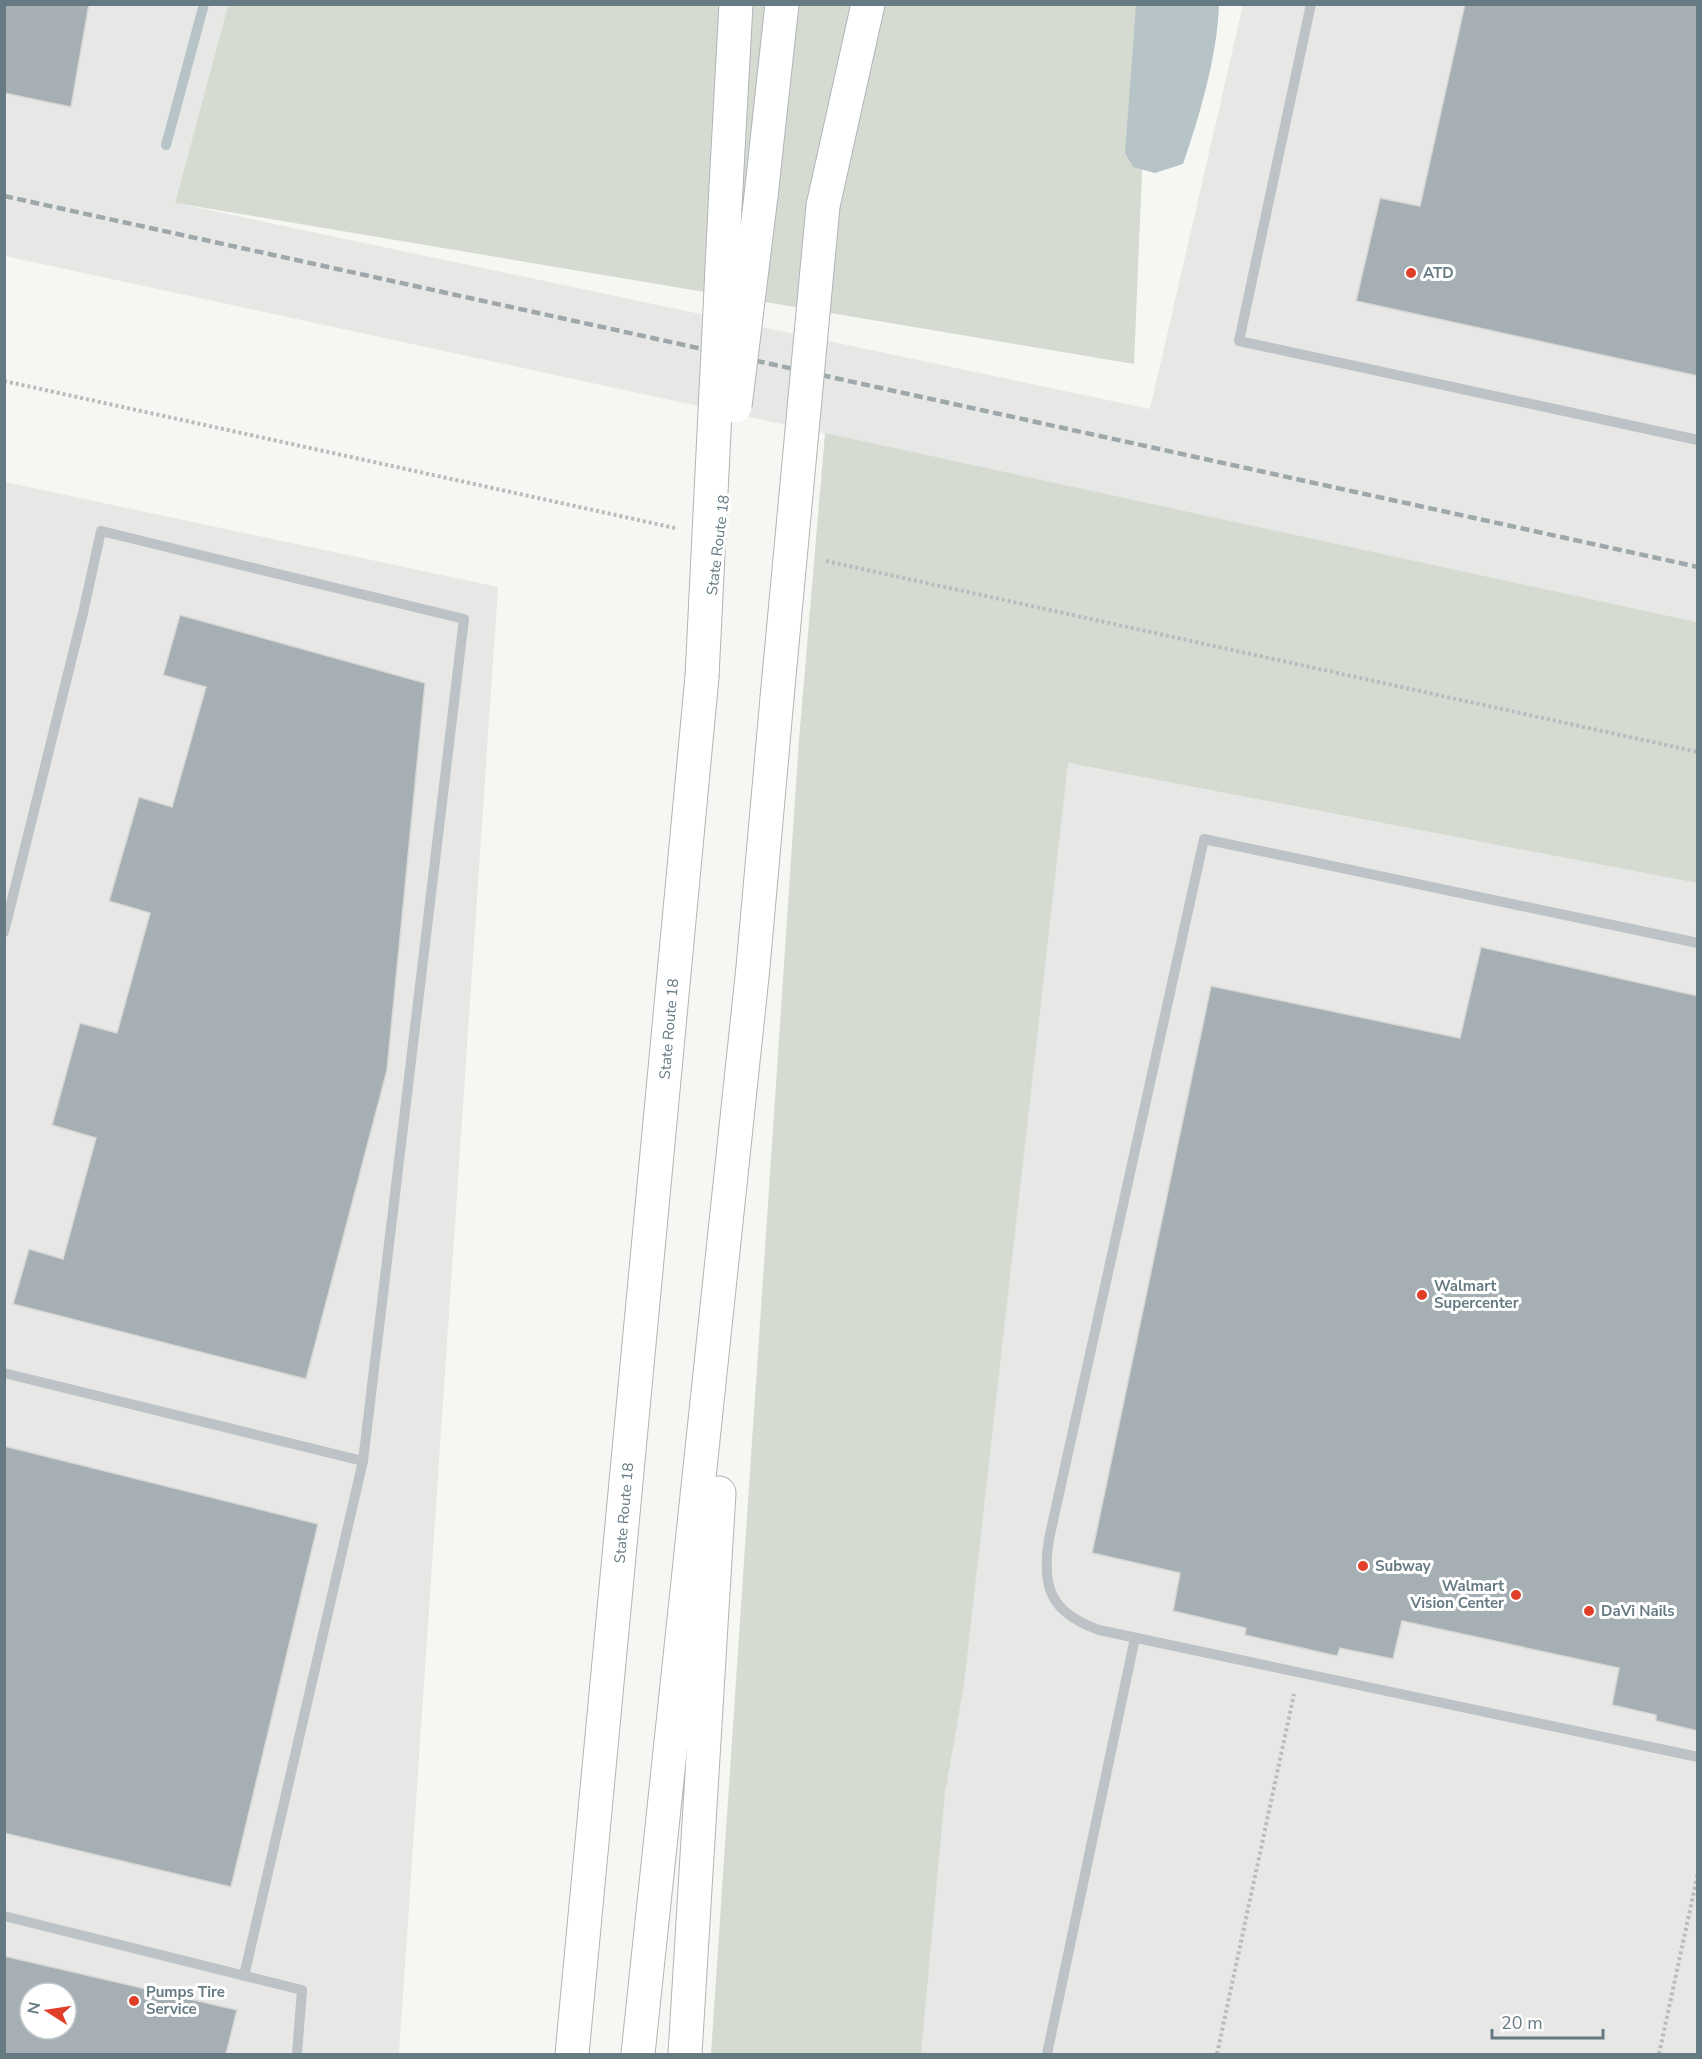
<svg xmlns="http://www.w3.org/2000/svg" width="1702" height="2059" font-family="'Nunito Sans',sans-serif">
	<rect width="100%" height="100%" fill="#f6f6f3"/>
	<path fill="#e7e7e6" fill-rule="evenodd" d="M5,5H228L175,203L1150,409L1243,5H1697V622L5,256Z
		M5,482L498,587L399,2054H5ZM30,1993H66V2029H30Z
		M1067,763L1697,883V2054H920L945,1794L964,1685Z"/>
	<path fill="#d6dbd2" d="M228,5H1149L1134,364L175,203Z
		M825,433L1697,622V883L1068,763L964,1685L945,1794L921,2054H711L799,740Z"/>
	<path fill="#b6c4c7" d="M1136,5H1219C1217,57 1200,114 1183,164L1155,173L1133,167L1125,153Z"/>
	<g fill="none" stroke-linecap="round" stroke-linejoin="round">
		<path stroke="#b6c4c7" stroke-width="10" d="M166,145L204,4"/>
	</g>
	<path fill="#a6b0b4" stroke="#d7d7d5" stroke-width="1.5" fill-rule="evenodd" d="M4,4H89L71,107L4,93Z
		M1465,4H1698V376L1356,301L1380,198L1420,206Z
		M180,615L425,683L387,1070L306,1379L13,1304L29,1249L63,1259L96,1138L52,1125L80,1023L117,1033L150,913L109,901L139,797L172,807L206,687L163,675Z
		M1481,947L1698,996V1731L1656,1721V1715L1612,1705L1619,1668L1402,1621L1393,1659L1340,1648L1337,1656L1245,1635L1246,1628L1173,1611L1180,1573L1092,1553L1211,986L1460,1038Z
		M4,1446L318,1524L231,1887L4,1833Z
		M4,1956L237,2010L226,2054H4ZM30,1993H66V2029H30Z"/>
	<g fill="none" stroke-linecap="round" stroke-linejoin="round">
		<defs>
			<path id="highway" d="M726,187L736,4
				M761,196L782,4
				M823,206L868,4
				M572,2054L702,677
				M638,2054L753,967L777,698
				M685,2054L719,1493"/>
		</defs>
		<use href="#highway" stroke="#b0b5b8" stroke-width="35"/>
		<path stroke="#b9bcbe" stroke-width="4" stroke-dasharray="3 3" stroke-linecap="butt" d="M4,381L675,528
			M826,561L1698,752
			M1217,2054L1294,1694
			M1659,2054L1698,1873"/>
		<path stroke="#bcc2c5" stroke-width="10" d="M1311,4L1239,341L1698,440
			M4,932L83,613L101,531L464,619L363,1461
			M1698,943L1204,839L1049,1539C1041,1588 1051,1613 1099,1630L1698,1757
			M4,1373L363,1461L244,1976
			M4,1916L302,1990L297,2054
			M1047,2054L1135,1638"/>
		<use href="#highway" stroke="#fff" stroke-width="33"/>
		<path stroke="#9ea7aa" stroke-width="4.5" stroke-dasharray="9 4.5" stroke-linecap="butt" d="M4,196L1698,567"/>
		<defs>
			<path id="highway-bridge" d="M735,406L761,196
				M702,677L726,187
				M777,698L823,206"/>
		</defs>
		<use href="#highway-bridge" stroke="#b0b5b8" stroke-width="35" stroke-linecap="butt"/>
		<use href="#highway-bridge" stroke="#fff" stroke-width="33"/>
	</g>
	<g fill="#e03e29" stroke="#fff" stroke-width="2">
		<circle cx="1411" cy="273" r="6"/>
		<circle cx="1422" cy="1295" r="6"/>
		<circle cx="1363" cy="1566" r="6"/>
		<circle cx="1516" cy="1595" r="6"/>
		<circle cx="1589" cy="1611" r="6"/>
		<circle cx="134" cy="2001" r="6"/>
	</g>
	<g text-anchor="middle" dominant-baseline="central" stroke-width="6" stroke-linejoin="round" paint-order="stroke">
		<g font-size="15" font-weight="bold" fill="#657a83" stroke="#fff" text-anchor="start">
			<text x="1423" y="273">ATD</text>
			<text x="1434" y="1286">Walmart<tspan x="1434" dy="17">Supercenter</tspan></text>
			<text x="1375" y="1566">Subway</text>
			<text x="1504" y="1586" text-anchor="end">Walmart<tspan x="1504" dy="17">Vision Center</tspan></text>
			<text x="1601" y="1611">DaVi Nails</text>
			<text x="146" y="1992">Pumps Tire<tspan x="146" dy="17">Service</tspan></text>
		</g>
		<g font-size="15" fill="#657a83" stroke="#fff">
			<text transform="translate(718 545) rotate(-83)">State Route 18</text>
			<text transform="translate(669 1029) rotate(-85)">State Route 18</text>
			<text transform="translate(624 1513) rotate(-85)">State Route 18</text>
		</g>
	</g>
	<rect width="1702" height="2059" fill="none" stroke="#657a83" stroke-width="12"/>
	<g transform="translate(48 2011) rotate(282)"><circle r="28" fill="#ffffff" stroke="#c1cacd" stroke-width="1.5"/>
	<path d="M0-4.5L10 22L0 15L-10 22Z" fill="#e03e29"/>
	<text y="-9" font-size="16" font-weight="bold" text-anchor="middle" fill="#657a83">N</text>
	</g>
	<path d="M1492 2029v9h111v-9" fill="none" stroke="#657a83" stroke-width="3"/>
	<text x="1501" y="2029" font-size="18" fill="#657a83" stroke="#ffffff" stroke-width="4.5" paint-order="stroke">20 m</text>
</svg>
